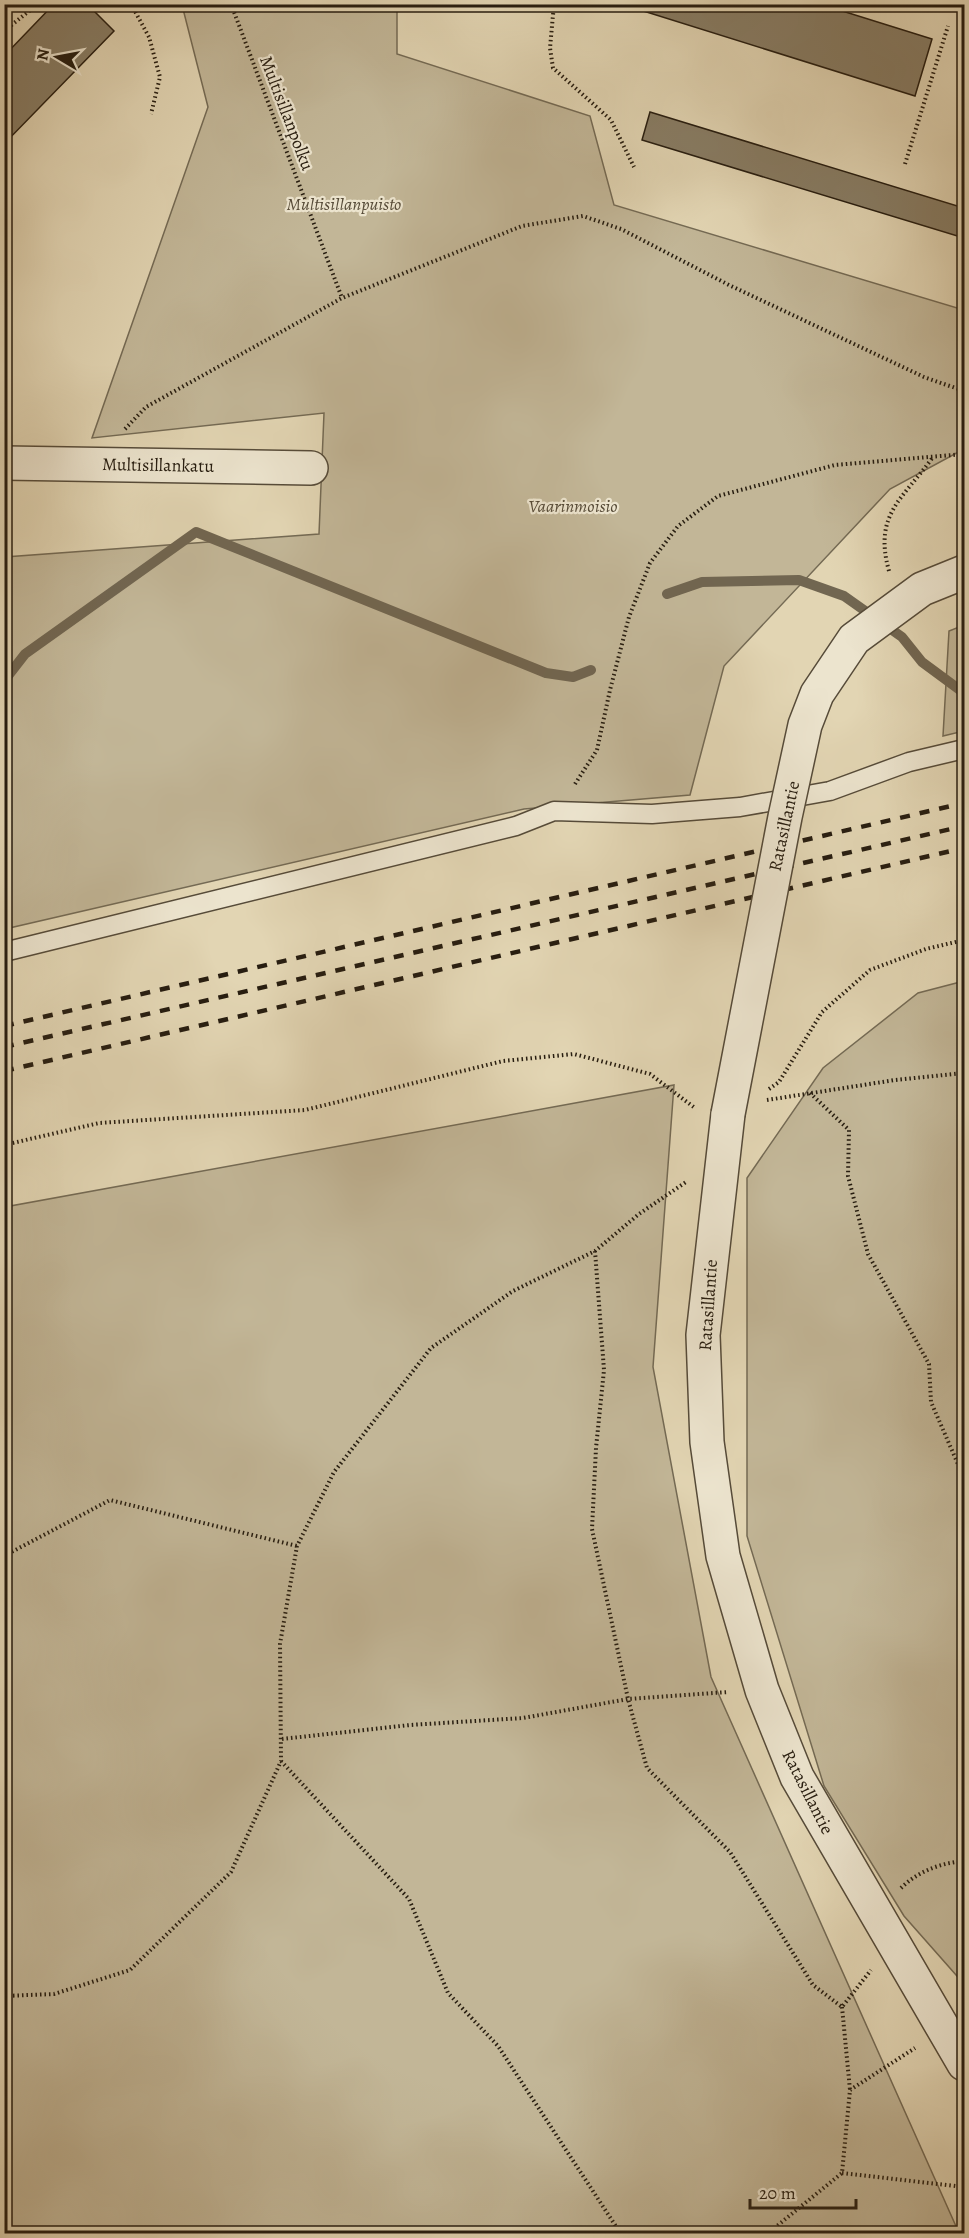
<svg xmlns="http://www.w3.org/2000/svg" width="969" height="2238" font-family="Alegreya,serif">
	<rect width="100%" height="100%" fill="#e2d5b3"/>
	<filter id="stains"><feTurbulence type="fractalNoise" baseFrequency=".00333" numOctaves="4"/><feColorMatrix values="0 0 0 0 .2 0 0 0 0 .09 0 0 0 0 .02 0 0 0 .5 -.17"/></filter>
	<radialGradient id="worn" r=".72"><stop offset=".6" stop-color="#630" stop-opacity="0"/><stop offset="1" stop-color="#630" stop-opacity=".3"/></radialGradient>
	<path fill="#c2b697" stroke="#746a54" stroke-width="1.5" d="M182,5H397V54L590,116L614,205L964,310V449L890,489L724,666L690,795L524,809L5,929V557L319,534L324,413L92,438L208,107Z
		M964,625V731L943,736L949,631Z
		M964,981V1984L904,1916L824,1786L747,1536V1178L823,1068L918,993Z
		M674,1085L653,1367L711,1677L959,2233H5V1207Z"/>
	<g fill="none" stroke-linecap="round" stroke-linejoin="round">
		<path stroke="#716651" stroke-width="10" d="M667,594L702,582L799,580L844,596L902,637L922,662L964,693
			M4,681L25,654L196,532L546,673L573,677L591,670"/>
	</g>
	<path fill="#887d65" stroke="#271d10" stroke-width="1.5" d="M54,4H87L114,31L4,144V56Z
		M621,4H820L932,39L915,96Z
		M650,112L964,208V238L642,140Z"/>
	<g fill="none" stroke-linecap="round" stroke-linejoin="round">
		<defs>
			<path id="service" d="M4,952L516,826L554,811L652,814L740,807L830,791L909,762L964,749"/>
			<path id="minor" d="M4,463L311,468
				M728,1114L703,1335L707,1442L723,1556L762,1690L797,1777L964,2064"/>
		</defs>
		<use href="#service" stroke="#564b39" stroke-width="21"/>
		<use href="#minor" stroke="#564b39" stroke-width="36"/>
		<path stroke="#271d10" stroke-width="4" stroke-dasharray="1.5 3" stroke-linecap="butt" d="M131,4L149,37L160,77L151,114
			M231,4L342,298
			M554,4L550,48L553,68L611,120L634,167
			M4,31L38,4
			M905,164L948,26
			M125,429L146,407L342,298L522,226L583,216L621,229L729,285L924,377L964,391
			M889,571C873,514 903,499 933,457
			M575,784L597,750L610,690L629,617L650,563L678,526L718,496L835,465L964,454
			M769,1089L779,1082L822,1012L870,970L926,949L964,940
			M810,1093L849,1130L848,1176L868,1254L929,1364L931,1402L964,1478
			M767,1100L895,1080L964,1073
			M4,1145L99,1123L305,1110L503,1061L574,1054L650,1074L695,1108
			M595,1251L604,1370L596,1448L592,1529L628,1699L647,1768L730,1852L813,1985L842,2007L871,1970
			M4,1556L110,1500L297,1546
			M282,1739L410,1725L523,1718L628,1699L728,1692
			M281,1761L409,1899L448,1993L498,2046L621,2234
			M901,1888C918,1871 941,1863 964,1861
			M4,1996L54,1994L130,1970L231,1872L281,1761L280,1644L297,1546L334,1472L431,1348L513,1291L595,1251L639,1214L686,1182
			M842,2007L850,2090
			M842,2173L964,2187
			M767,2234L842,2173L850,2090L915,2048"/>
		<use href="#service" stroke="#ece4ce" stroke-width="18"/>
		<use href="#minor" stroke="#ece4ce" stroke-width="33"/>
		<path stroke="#271d10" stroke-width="4.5" stroke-dasharray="10 10" stroke-linecap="butt" d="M4,1026L964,803
			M4,1047L964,826
			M4,1071L964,848"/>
		<defs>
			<path id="minor-bridge" d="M728,1114L785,817L805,725L817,694L854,639L922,589L964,572"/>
		</defs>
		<use href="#minor-bridge" stroke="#564b39" stroke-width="36" stroke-linecap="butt"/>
		<use href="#minor-bridge" stroke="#ece4ce" stroke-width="33"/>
	</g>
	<g text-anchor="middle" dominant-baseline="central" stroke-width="4.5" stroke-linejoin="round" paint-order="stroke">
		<g font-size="18" fill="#271d10" stroke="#ece4ce">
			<text transform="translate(287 113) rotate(69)">Multisillanpolku</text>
			<text transform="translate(158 465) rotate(1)">Multisillankatu</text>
			<text transform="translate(784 826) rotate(-78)">Ratasillantie</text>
			<text transform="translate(708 1305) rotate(-86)">Ratasillantie</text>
			<text transform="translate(808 1792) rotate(63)">Ratasillantie</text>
		</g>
		<g font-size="18" font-style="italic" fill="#564b38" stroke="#ece4ce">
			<text x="344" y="204">Multisillanpuisto</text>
			<text x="573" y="506">Vaarinmoisio</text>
		</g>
	</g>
	<rect width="969" height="2238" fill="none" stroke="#e2d5b3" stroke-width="24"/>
	<rect x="6" y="6" width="957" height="2226" fill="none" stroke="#271d10" stroke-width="3"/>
	<rect x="12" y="12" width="945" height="2214" fill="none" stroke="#271d10" stroke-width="1.5"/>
	<g transform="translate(57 57) rotate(280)" stroke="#ece4ce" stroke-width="4.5" paint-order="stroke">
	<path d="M0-4.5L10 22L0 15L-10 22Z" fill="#271d10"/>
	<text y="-9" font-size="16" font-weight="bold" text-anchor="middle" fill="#271d10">N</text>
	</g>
	<path d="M750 2199v9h106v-9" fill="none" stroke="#271d10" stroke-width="3"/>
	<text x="759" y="2199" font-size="18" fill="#271d10" stroke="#ece4ce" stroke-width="4.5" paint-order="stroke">20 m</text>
	<rect width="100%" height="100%" filter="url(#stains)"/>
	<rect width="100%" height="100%" fill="url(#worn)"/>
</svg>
